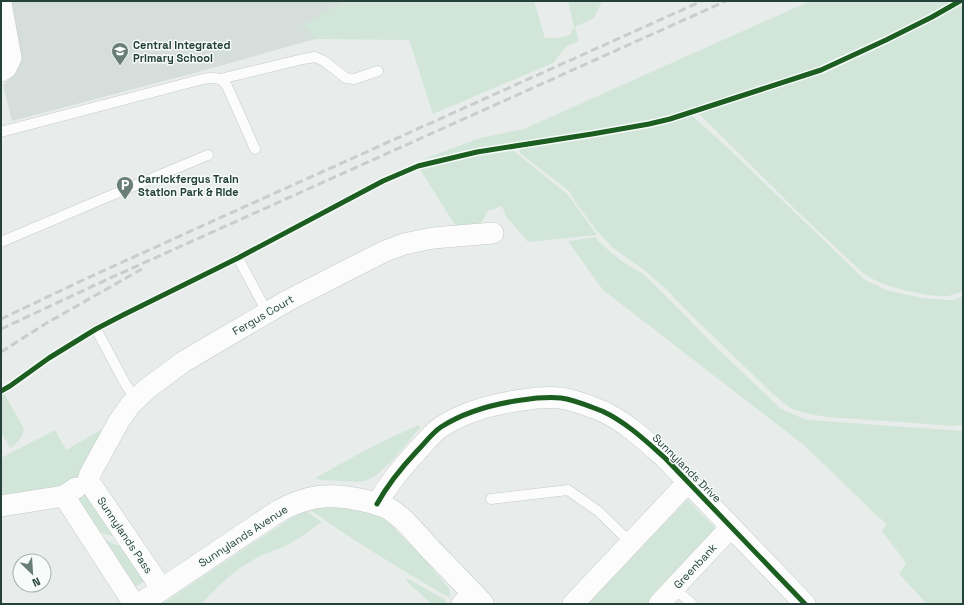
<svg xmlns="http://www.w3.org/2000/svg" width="964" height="605" font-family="'Space Grotesk',sans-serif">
	<rect width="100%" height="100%" fill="#e8edeb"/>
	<path fill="#d6dedb" d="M8,1H346L304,25L315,39L202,71L12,121L3,85L16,73L21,60Z"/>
	<path fill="#d1e6d8" d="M346,1H534L545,38H558L570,35L574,27L568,1H602L594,18L575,27L579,41L567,46L553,63L433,114L409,40L315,39L303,25Z
		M810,1H955L938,11L884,38L817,69L684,112L652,121L551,138L480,149L421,160L480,138L524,129Z
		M963,1V291C958,293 954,295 948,296C940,297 931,295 923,294C902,290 883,286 864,274L798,212L698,113L804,79L830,69L889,42L922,26Z
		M691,115L727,147L865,280L886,290L922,298L948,300H953L963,296V425L955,426L827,417L809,414L790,408L774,395L692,316L668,291L643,269L613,248L597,231L576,203L569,191L526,158L520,153L519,150L521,148L524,147C580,139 636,130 691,115Z
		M509,147L568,195L597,235L528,242L506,216L502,206L488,211L481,223L461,235L418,166Z
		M596,237L598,241L614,255L629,266L642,273L654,284L717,348L781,409L797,416L808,420L963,431V604H927L899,574L906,563L882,531L887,524L875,514L805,446L603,290L568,241Z
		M4,393L24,429C22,438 18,443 10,448L1,432V395Z
		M419,425L420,428C407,442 383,476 365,481C355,483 333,480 321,480L315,478C349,459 383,440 419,425Z
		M106,427L80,476L73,482L64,487L1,498V458L55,430L66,450Z
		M86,491L121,539L96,531L76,502L77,495Z
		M688,500L715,528L714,531L646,604H588L686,501Z
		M332,506L353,508L372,514L384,519L392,526L422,556L450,590V598C402,570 355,542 310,510Z
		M306,511L322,522C310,530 298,540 285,546C279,549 272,551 265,554C240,565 220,583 202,604H162L288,520Z
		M102,539L125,548L146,580L134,588Z
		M408,579L446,600L445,604H432L405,580Z"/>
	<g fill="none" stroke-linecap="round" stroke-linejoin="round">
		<defs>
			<path id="lane" d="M220,79L303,59L315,57L324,61L346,78L354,79L378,71
				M1,132L203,79C213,77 221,77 227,86L255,149
				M1,242L112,195L208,155
				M238,258L267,312
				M96,329L126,385L136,399
				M491,499L568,490L598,511L631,543
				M674,588L692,604"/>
			<path id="street" d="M1,3L11,58L6,68L1,71
				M88,480L90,474L119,421L131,404L148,388L183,362L287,301L385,251L404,244L433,238L493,233
				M88,480L162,589
				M64,496L134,604
				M377,504C388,484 402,467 417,451C425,443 432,433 441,427C466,411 493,404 522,400C535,398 548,397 561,398C575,400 589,406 602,411C626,422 646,441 665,458L805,604
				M1,506L64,496L76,488
				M462,604L473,593
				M573,604L688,482
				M659,604L731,527"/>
			<path id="secondary" d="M140,604L277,512C308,495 328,493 362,500C370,502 378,504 386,507C402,516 418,535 430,549C448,567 466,586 483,604"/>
		</defs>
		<use href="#lane" stroke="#c5cac8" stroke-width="11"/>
		<use href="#street" stroke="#c5cac8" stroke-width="22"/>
		<use href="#secondary" stroke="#c3cbc8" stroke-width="23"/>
		<use href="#lane" stroke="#fcfcfc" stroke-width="10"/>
		<use href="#street" stroke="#fcfcfc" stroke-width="21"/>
		<use href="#secondary" stroke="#fcfcfc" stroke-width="22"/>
		<path stroke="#c9cdcc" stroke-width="3" stroke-dasharray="8 4" stroke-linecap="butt" d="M1,319L83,280L224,216L702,1
			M1,329L108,279L726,1
			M1,352L45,324L142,269"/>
		<defs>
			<path id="cycleway" d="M1,391L10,386L49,358L96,329L123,315L238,258L383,181L418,166L477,152L592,134L649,124L670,119L821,70L886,40L932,17L960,1
				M377,504C388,484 402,467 417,451C425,443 432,433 441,427C466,411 493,404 522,400C535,398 548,397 561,398C575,400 589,406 602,411C626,422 646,441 665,458L805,604"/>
		</defs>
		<use href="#cycleway" stroke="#f7fbf9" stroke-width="8"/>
		<use href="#cycleway" stroke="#1b5e20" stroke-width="5"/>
	</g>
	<defs>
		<symbol id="school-pin" viewBox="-11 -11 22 30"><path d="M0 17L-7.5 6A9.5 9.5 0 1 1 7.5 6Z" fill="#697e78" stroke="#f7fbf9"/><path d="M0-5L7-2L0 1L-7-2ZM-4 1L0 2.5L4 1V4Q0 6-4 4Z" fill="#fff"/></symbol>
		<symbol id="parking-pin" viewBox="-11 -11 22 30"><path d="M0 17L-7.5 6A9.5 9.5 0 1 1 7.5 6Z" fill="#697e78" stroke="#f7fbf9"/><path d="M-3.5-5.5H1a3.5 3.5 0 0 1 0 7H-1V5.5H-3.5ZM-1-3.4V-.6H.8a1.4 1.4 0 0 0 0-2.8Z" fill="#fff"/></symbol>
	</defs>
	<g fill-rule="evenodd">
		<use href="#school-pin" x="110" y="41" width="20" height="27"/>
		<use href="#parking-pin" x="115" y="175" width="20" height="27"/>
	</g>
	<g text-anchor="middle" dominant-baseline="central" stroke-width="3" stroke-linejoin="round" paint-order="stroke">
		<g font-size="11" font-weight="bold" fill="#24423a" stroke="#f7fbf9" text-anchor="start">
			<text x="133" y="45">Central Integrated<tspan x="133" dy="13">Primary School</tspan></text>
			<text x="138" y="179">Carrickfergus Train<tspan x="138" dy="13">Station Park &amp; Ride</tspan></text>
		</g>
		<g font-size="11" fill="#24423a" stroke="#f7fbf9">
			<text transform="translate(263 315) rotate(-30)">Fergus Court</text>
			<text transform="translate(687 468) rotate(45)">Sunnylands Drive</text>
			<text transform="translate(125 535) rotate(56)">Sunnylands Pass</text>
			<text transform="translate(243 536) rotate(-33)">Sunnylands Avenue</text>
			<text transform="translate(695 566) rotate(-47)">Greenbank</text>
		</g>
	</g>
	<rect width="964" height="605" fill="none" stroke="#24423a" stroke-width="4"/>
	<g transform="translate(32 573) rotate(155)"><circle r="19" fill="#f7fbf9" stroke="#a3b1ad"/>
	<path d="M0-3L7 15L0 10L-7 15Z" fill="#697e78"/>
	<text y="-6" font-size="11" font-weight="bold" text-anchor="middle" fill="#24423a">N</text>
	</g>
</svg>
